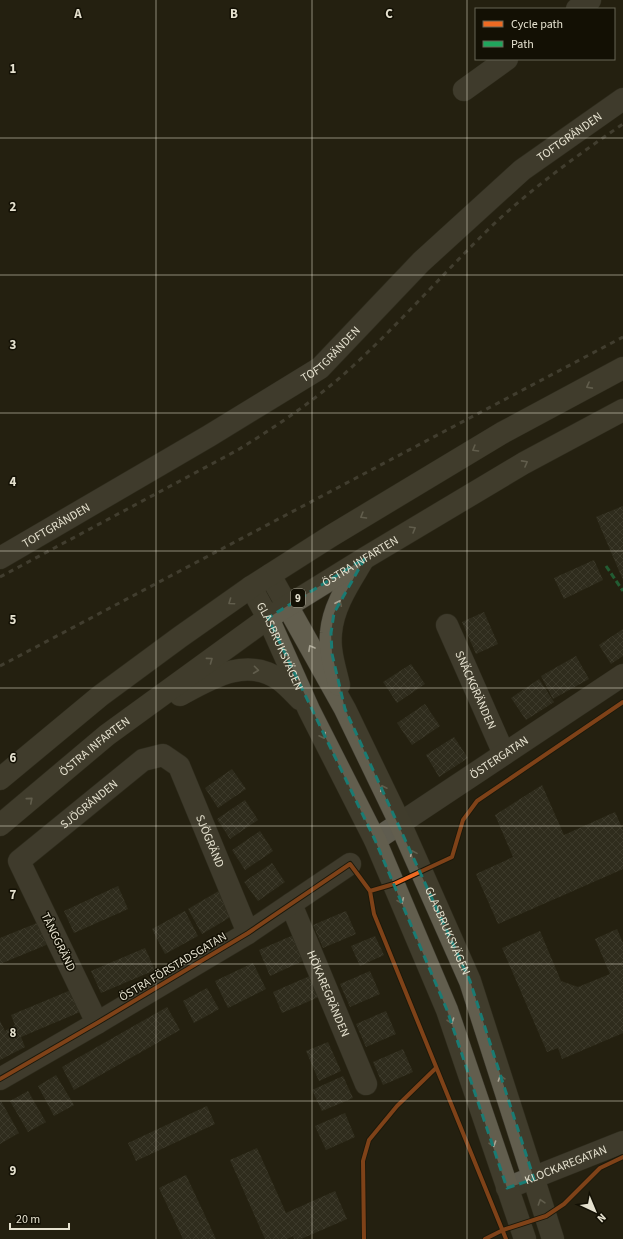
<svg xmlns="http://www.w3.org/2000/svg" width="623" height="1239" font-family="'Source Sans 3',sans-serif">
	<defs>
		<pattern id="building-cross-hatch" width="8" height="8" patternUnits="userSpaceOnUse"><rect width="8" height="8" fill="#3d3b2d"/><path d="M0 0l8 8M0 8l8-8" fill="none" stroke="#59574a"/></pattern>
	</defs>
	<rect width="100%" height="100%" fill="#252110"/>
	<path fill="url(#building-cross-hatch)" d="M623,506V580L596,517Z
		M594,560L603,580L564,599L554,578Z
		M484,612L498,644L476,654L462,622Z
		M623,629V656L611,664L599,645Z
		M576,656L589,679L553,699L541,676Z
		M411,664L425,684L397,703L383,682Z
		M539,679L554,702L526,720L511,698Z
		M425,704L440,726L412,745L397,723Z
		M454,737L468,758L439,777L426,755Z
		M232,769L246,789L218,808L205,788Z
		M542,785L564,835L615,812L623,830V869L498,924L476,874L513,857L495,815Z
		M245,800L258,820L230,839L217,819Z
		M260,831L273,851L245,870L232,850Z
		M272,863L285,882L258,901L244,882Z
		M118,886L128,909L74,933L64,911Z
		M222,889L237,913L202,934L188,909Z
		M185,911L198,936L165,954L152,929Z
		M346,911L356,934L323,948L313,925Z
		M42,921L51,943L0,964V938Z
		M617,929L623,943V1033L562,1059L558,1048L547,1052L502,948L540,931L561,981L578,987L610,974L595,939Z
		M296,934L307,959L270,976L259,950Z
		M375,936L384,955L360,966L351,946Z
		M145,948L155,970L101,993L91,971Z
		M253,963L266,989L228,1008L215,981Z
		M370,971L380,994L350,1007L340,984Z
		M312,975L321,996L282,1013L273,992Z
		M207,988L219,1009L194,1023L183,1001Z
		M71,990L80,1012L21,1037L25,1047L0,1060V1021L5,1031L15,1025L11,1015Z
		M167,1007L180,1030L74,1090L62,1067Z
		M386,1011L396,1034L366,1047L356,1024Z
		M328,1042L341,1071L319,1081L306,1051Z
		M403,1049L413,1072L383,1085L373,1062Z
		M56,1075L74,1105L54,1116L38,1086Z
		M343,1076L353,1098L322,1111L312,1090Z
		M28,1091L46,1122L28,1132L10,1101Z
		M1,1101L19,1133L0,1144V1102Z
		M207,1106L215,1124L136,1161L128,1143Z
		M345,1113L355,1137L326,1150L315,1126Z
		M257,1148L286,1213L335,1191L347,1219L301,1239H294L293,1236L287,1239H265L230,1160Z
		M186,1175L216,1239H183L159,1188Z"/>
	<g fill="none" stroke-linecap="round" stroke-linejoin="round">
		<defs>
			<g id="minor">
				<path d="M577,9L590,0"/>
				<path d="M464,90L507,59"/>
				<path id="s1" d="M0,558L209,436L320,368L421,262L522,170L623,99"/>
				<path id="s2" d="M447,625L504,754"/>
				<path id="s3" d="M375,840L623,675"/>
				<path id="s4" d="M291,904L366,1084"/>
				<path id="s5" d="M97,1023L19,861L143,760L163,755L179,766L248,933"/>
				<path d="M0,1079L97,1023L248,933L350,864"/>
				<path id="s6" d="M507,1188L623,1142"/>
			</g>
			<g id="major">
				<path id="s7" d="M270,575L345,709L400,823L470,981L553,1239"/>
				<path id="s8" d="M251,587L268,618L309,710L375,840L447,1010L525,1239"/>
				<path d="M339,685C335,668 329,650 331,633C333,606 350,582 363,560"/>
				<path d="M180,695C211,678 247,656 280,680C287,685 294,693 300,699"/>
				<path d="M0,779L100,696L180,637L251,587L331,536L502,433L623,368"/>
				<path id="s9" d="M0,825L107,735L268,618L365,558L524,463L623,410"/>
			</g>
		</defs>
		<use href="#minor" stroke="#3d3a2e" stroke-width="23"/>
		<use href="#major" stroke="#3d3a2e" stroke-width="23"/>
		<use href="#minor" stroke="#5f5c4f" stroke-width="22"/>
		<use href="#major" stroke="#625e4e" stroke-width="22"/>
		<path stroke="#646154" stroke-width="3" stroke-dasharray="5 5" stroke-linecap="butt" d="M0,577L236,451C277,426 317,399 353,366C403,320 447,269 496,222C535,186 579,154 623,124
			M0,666L623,337"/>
		<path stroke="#20a55d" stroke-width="3" stroke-dasharray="6 3" stroke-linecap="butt" d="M606,566L623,591"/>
		<defs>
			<path id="cycleway" d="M370,891L374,914L506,1239
				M0,1079L97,1023L248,933L350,864L370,891L394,884L452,857L463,820L477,801L623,702
				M364,1239L363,1161L369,1140L397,1106L436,1068
				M485,1239L503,1230L546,1216L564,1204L600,1168L623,1157"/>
		</defs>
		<use href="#cycleway" stroke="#131004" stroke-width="6"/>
		<use href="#cycleway" stroke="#ed6a23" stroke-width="4"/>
	</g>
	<defs><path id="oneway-chevron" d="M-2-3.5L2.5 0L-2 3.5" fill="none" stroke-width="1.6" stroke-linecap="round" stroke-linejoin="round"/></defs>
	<g stroke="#aaa695">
		<use href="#oneway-chevron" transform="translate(589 386) rotate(152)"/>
		<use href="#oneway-chevron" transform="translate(475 449) rotate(149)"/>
		<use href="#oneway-chevron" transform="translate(525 463) rotate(-29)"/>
		<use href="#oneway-chevron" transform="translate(363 516) rotate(149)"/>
		<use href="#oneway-chevron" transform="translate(413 529) rotate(-30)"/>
		<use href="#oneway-chevron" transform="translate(231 602) rotate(145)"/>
		<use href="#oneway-chevron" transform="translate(339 603) rotate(-65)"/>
		<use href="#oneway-chevron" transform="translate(311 648) rotate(-119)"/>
		<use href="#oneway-chevron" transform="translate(210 660) rotate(-36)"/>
		<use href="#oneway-chevron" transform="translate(256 670) rotate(7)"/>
		<use href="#oneway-chevron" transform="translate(323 736) rotate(63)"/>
		<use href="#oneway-chevron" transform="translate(383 788) rotate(-116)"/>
		<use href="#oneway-chevron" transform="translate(30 800) rotate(-40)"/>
		<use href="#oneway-chevron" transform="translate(413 853) rotate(-114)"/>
		<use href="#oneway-chevron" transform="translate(401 901) rotate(67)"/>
		<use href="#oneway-chevron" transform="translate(451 1021) rotate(71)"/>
		<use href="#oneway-chevron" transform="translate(501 1078) rotate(-108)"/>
		<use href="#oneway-chevron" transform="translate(493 1144) rotate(71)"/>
		<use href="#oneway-chevron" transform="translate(541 1202) rotate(-108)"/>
	</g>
	<path d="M0 0H623V1239H0ZM365,558L334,613L331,633L332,654L345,709L470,981L534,1179L507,1188L447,1010L375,840L268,618Z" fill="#252110" fill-opacity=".55" fill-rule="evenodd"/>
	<path fill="none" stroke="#1a7b73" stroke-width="3" stroke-dasharray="8 5" stroke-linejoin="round" d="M365,558L334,613L331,633L332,654L345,709L470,981L534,1179L507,1188L447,1010L375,840L268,618Z"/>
	<path fill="none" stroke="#e5e1cf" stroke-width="1" stroke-opacity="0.55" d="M156,0V1239M312,0V1239M467,0V1239M0,138H623M0,275H623M0,413H623M0,551H623M0,688H623M0,826H623M0,964H623M0,1101H623"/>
	<g text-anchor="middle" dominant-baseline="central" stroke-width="3" stroke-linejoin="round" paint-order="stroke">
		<rect fill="#131004" stroke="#a6a292" stroke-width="1" x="291" y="589" width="14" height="18" rx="3"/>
		<g font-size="11" font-weight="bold" fill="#e5e1cf">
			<text x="298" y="598">9</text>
		</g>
		<g font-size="12" fill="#e5e1cf" stroke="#131004">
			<text stroke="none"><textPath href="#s1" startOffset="713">TOFTGRÄNDEN</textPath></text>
			<text stroke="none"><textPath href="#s1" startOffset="389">TOFTGRÄNDEN</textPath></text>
			<text stroke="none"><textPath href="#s1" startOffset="65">TOFTGRÄNDEN</textPath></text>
			<text stroke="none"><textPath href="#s9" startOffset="447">ÖSTRA INFARTEN</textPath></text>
			<text stroke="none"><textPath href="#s8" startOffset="66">GLASBRUKSVÄGEN</textPath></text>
			<text stroke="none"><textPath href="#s2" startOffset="71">SNÄCKGRÄNDEN</textPath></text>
			<text stroke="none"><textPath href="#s9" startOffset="123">ÖSTRA INFARTEN</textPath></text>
			<text stroke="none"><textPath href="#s3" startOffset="149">ÖSTERGATAN</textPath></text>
			<text stroke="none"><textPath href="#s5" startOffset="270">SJÖGRÄNDEN</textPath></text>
			<text stroke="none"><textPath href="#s5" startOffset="461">SJÖGRÄND</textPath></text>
			<text stroke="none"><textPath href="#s7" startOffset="398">GLASBRUKSVÄGEN</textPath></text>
			<text transform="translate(58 942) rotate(64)">TÅNGGRÄND</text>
			<text transform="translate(173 967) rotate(-31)">ÖSTRA FÖRSTADSGATAN</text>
			<text stroke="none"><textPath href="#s4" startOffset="97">HÖKAREGRÄNDEN</textPath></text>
			<text stroke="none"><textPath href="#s6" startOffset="63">KLOCKAREGATAN</textPath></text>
		</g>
	</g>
	<g font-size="13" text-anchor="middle" font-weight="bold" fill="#e5e1cf" stroke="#131004" stroke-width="3" stroke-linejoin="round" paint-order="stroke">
		<text x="78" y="18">A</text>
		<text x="234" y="18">B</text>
		<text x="389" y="18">C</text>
		<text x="13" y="73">1</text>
		<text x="13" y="211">2</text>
		<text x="13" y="349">3</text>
		<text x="13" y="486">4</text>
		<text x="13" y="624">5</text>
		<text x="13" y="762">6</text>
		<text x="13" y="899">7</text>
		<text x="13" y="1037">8</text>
		<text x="13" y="1175">9</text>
	</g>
	<rect x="475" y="8" width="140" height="52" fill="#131004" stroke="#676455"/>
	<rect x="483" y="21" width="20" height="6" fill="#ed6a23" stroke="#676455"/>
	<text x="511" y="28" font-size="12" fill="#e5e1cf">Cycle path</text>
	<rect x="483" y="41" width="20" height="6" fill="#20a55d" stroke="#676455"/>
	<text x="511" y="48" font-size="12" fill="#e5e1cf">Path</text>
	<g transform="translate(595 1211) rotate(136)" stroke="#131004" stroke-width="3" paint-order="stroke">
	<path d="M0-3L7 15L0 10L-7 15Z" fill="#e5e1cf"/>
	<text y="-6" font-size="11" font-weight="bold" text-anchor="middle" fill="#e5e1cf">N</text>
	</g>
	<path d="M10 1223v6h59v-6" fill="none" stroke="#e5e1cf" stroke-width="2"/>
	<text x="16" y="1223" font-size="12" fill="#e5e1cf" stroke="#131004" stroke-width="3" paint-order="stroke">20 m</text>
</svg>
